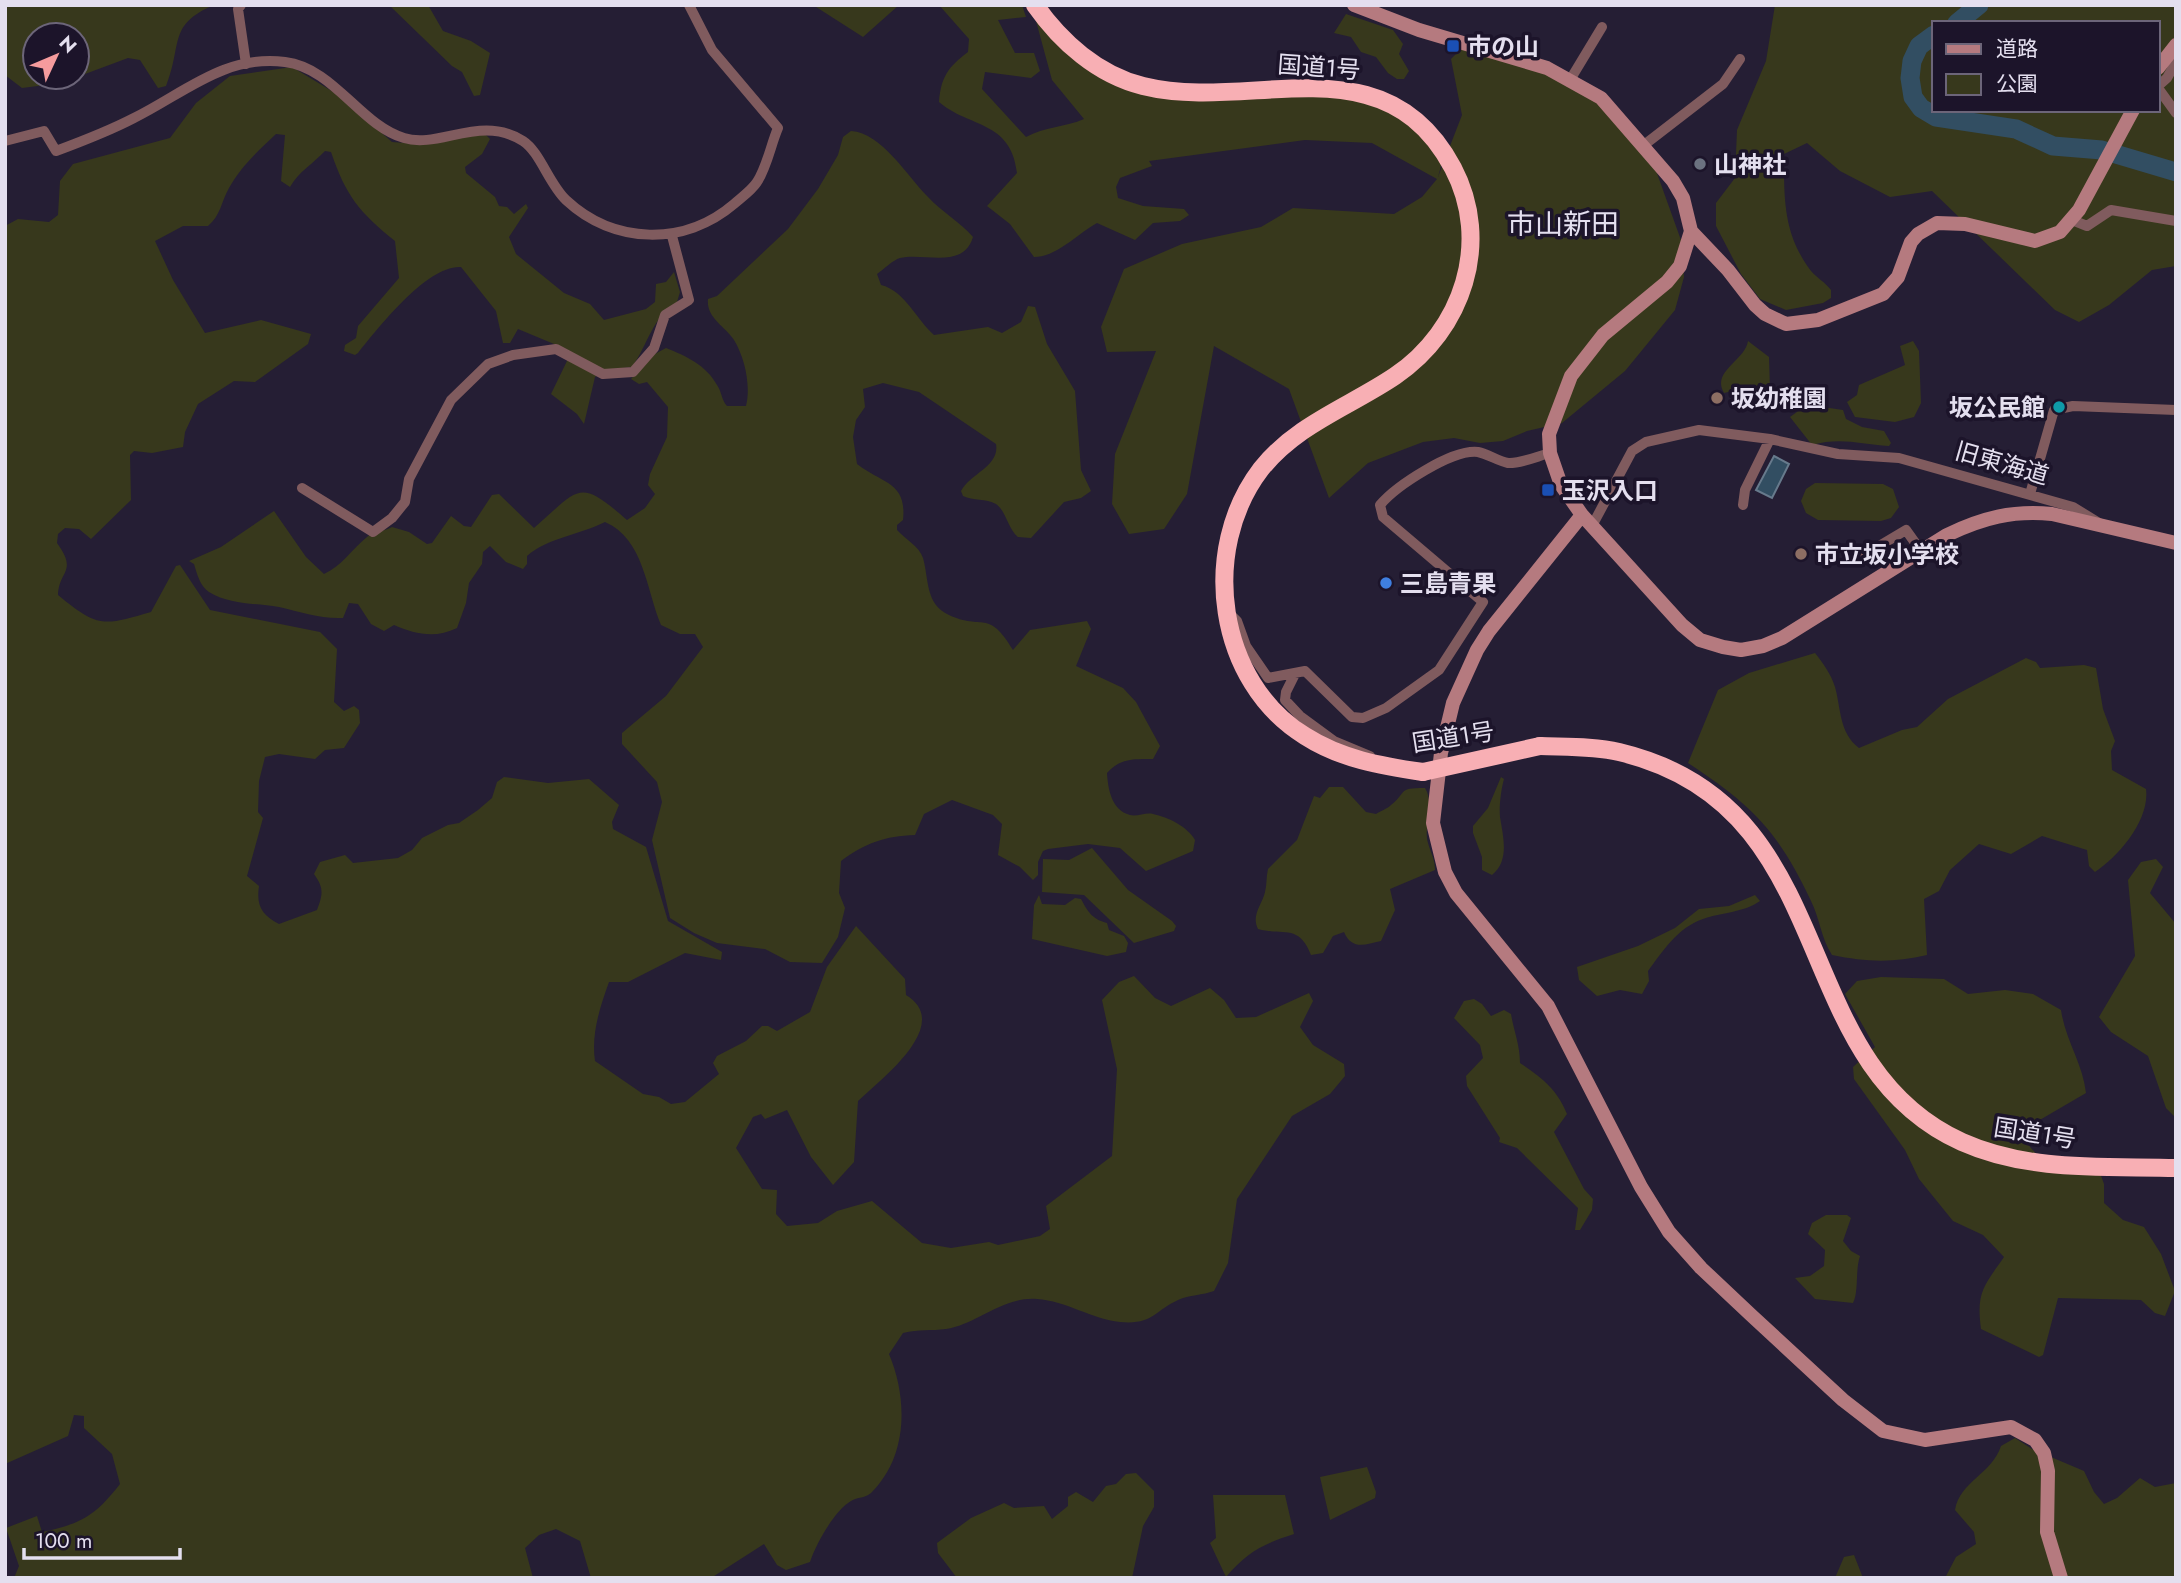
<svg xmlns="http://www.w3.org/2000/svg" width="2181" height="1583" font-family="Jost,'Noto Sans JP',sans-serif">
	<rect width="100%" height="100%" fill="#251e34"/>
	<path fill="#37381c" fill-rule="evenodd" d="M5,5H214C167,25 183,44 166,86L158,88L140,60L128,58L77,77V35H35V77H77L61,83L22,88L5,75Z
		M389,5H428L443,31L471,41L490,53L480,95L474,96L462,72L452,66Z
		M813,5H899L863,37Z
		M939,5H1022L1026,17L998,20L1015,53H1034L1040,71L1031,78L985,72L982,89L1026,137C1044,127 1066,127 1084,119L1052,80L1036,21L1111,79L1136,88H1336L1400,111L1444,155L1438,177L1462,115L1451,59L1470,40L1498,43L1589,95L1649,151L1682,243L1684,277L1675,310L1625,371L1562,423L1527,431L1503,441L1480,443L1454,438L1423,442L1368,463L1329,498L1289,389L1214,346L1187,494L1164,529L1129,534L1112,504L1115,454L1156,351L1107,352L1101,327L1124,269L1182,244L1261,227L1293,208L1394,214L1422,197L1437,179L1372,143L1305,140L1149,161L1152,166L1120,178L1116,187L1118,198L1143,206L1184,209L1189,215L1180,221L1153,223L1135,240L1097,223C1077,234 1057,257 1034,257L1010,224L987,206L1017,173C1011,120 969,128 939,102C941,77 948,67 968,52L969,39Z
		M1775,5H2176V266L2152,270L2109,305L2079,322L2055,310L1932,191L1890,197L1840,171L1807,143L1784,154C1784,198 1783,234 1811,271C1817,278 1825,282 1831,290V298L1823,303L1786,310L1760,299L1741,274L1716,226V203L1735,178L1737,130L1766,61ZM1934,23H2158V110H1934Z
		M1346,14L1393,30L1403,44L1399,54L1409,71L1404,79H1397L1388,73L1376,57L1361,52L1351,37L1334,33Z
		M292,67L340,96L392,142L419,144L485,134L490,139L482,154L465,167L466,173L495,197L499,206L507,207L514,214L526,204L528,208L509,237L516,254L564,293L590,304L604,320L646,309L655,302L656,284L666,282L674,272L680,292L677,302C651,319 649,343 632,367L604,370L595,377L584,424L577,414L551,394L567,361L566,349L518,329L510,343H503L496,311L461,267C427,265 379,327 358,353L355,355L344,351L345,345L356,338L358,326L399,278L395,241C359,212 346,196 331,152L325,151C313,164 299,171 290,187L281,181L285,135L276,134C259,150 241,166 229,188C221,202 221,215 208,226H183L155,241L173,280L205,333L261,320L311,334L308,344L255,382L234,381L198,404L185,432L183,447L152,453L134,451L130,455L131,500L91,539L79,529L65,528L58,534L57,543C78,572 59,570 58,595C98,628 103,626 151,612L176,566L180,565L210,610L320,632L337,649L334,702L344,711L354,706L359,710L360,723L344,748L325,750L315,759L279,754L265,757L259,781L258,812L263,818L247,876L259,886C256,906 262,915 279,924L317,910C323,894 324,888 314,874L320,862L345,855L353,863L398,858L412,850L422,838L448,825L459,823L478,810L492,798L497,782L504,777L548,783L589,779L619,805L612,822L613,829L646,847L668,921L722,952L721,960L685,953L628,982H609C600,1007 591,1034 595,1061L643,1094L659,1097L671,1104L685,1102L719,1074L713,1063L717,1056L746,1041L762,1026H768L777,1031L810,1012L827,967L856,926L905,979L906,995C954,1024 881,1079 858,1101L854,1162L833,1185L811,1157L787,1110L765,1119L761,1114L753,1117L736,1148L762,1189L777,1190L776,1214L787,1226L818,1223L837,1211L872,1201L922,1243L951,1248L989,1242L998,1245L1040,1236L1050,1229L1046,1206L1112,1156L1117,1069L1102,1000L1119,982L1134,976L1155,998L1171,1006L1210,988L1224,1000L1236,1018L1256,1017L1309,993L1313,1001L1300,1027L1313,1045L1344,1064L1345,1076L1330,1094L1292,1116L1237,1199L1228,1263L1214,1291C1203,1295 1189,1295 1178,1300C1154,1311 1153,1325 1120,1322C1092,1319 1066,1301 1037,1299C1004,1296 975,1325 946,1329C931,1331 919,1329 903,1333L889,1354C908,1399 908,1457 871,1493C866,1498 857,1497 851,1501C834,1511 816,1544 810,1562L786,1570L777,1565L764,1544L711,1578H591L580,1541L556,1529L539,1535L525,1548L533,1578H14L19,1566L6,1528L37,1516L42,1532C81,1524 95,1516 120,1484L112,1454L84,1428V1416L74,1415L68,1436L5,1464V226L18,219L49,222L58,215L60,181L73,164L170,138L196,103L230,76Z
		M851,131C882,133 907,176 928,197C942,212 960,222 973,237C963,270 924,252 900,258C893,260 884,269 877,274L881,285C905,291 916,319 934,335L988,327L1002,333L1021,322L1028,306L1035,307L1047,344L1075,391L1081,470L1091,491L1081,498L1064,502L1031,538L1018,537C1008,529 1006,511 996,504C986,498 973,501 963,496L961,491C971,473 1000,466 996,444L919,392L883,383L863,389L865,407L856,420L853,437L857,464C883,484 907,482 903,520L897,525V530C905,539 919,546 923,558C929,579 925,604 949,615C983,631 988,608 1013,650L1030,630L1087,621L1091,629L1076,666L1123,688L1136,702L1160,746L1153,759C1134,759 1120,758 1107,773C1108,788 1111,810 1130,815C1137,817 1146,812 1153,814C1168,817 1188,827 1195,840L1193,851L1146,871L1120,848L1088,844L1048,849L1043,851L1038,862V875L1033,880L1020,867L998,855L1002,824L993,815L952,800L924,814L915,835C885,836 865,843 841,861L839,893L845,908L838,937L822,963L790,962L765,949L717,943L694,933L670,918L652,840L662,802L657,782L622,744V733L666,696L703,647L695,634H680L661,625C646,589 644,539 605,522C579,535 547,538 527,556V564L523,569L506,562L490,546L483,552L482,564L469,583L466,603L457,628C435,639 415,634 394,625L384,631L371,624L358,604L349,603L343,618C320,619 301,612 279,607C256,603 230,605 209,592C200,586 197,574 194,564L189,561L221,547L274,511L306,557L324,574C342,566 352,549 367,537C373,531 384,532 392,527L409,532L427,544L432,543L451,516L464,526L471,527L492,495L499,494L534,528C580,488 578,477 627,520L645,508L655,494L648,485L650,474L667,437L668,407L647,382L639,384L631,379L651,356L666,348C686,356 706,365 717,385C722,392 721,399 727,406H746C751,386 745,358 734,340C725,326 706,318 708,299L717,296L788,229L818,189L838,155L843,137Z
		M1748,341L1769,357L1770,389L1762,390L1753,386L1724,393C1711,371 1745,361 1748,341Z
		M1913,341L1919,351L1921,403L1914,417L1895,422L1855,417L1847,402L1857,395L1859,385L1905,365L1900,346Z
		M1816,406L1843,410L1846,419L1862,427L1884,431L1891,443L1889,446C1860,444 1840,437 1812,445L1790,417L1801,409Z
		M1815,483L1883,484L1893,489L1899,507L1891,518L1881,521L1818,520L1806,513L1801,501L1806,489Z
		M1815,653C1823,663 1831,674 1835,687C1841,708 1839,733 1859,748L1902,730L1917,727L1948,699L2026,658L2036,662L2040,668L2084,665L2096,668L2103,709L2115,741L2111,751L2112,770L2146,789C2150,820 2119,856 2095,872L2089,866L2087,850L2042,836L2011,854L1979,844L1950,870L1939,891L1924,899L1927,955C1893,963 1866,962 1832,955C1821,938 1820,919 1811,901C1778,831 1752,805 1688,763L1718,690L1749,673Z
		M1501,777L1504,779C1501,790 1499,806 1500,817C1503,836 1510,861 1492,875L1482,870V857L1473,833V826L1488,808Z
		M1329,787H1343L1366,812L1376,814C1380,811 1387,809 1391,805C1408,792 1396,788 1425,788C1435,803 1423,826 1428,843C1431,854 1435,859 1435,870L1390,889L1395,910L1381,941C1364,945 1352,950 1344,932L1333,936L1323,953L1311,955C1299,923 1282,936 1258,929C1251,915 1262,905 1265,892C1267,885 1266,877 1268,869L1297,840L1314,796L1320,798Z
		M1092,848L1128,890L1172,921L1176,926L1174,931L1134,943L1084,895L1042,892L1043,859L1069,860Z
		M2156,859L2163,867L2150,893L2176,924V1118L2166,1108L2148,1056L2111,1032L2099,1017L2135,956L2128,880L2141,862Z
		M1039,895L1042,904L1065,905L1075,898L1081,899C1088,912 1092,919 1107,923L1109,930L1124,936L1128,943L1126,952L1107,956L1032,939L1034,905Z
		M1755,895L1760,901C1743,913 1722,912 1703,919C1677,928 1663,951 1648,971L1649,981L1642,994L1620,990L1597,996L1579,980L1577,967L1638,946L1675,928L1699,909L1729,906Z
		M1881,977L1944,979L1968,994L2005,990L2033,994L2061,1010C2065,1039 2083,1064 2086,1093L2031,1125L2025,1141L2038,1156L2100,1173L2104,1184V1203L2123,1220L2144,1227L2161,1254L2175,1291L2165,1316L2155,1313L2141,1300L2058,1298L2043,1355L2039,1357L1981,1329C1976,1292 1984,1286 2004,1257L1983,1235L1953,1221L1919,1179L1905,1150L1854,1079L1853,1067L1875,1047L1845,994L1857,981Z
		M1474,999L1482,1004L1491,1016L1504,1010L1511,1014C1514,1032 1520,1045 1520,1063C1542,1078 1557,1089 1567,1114L1554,1132L1584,1189L1593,1199L1592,1210L1580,1230H1575L1578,1208L1517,1148L1499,1142L1500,1138L1467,1086L1466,1076L1483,1058L1480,1045L1454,1018L1464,1001Z
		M1826,1215H1847L1851,1218L1843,1241L1851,1251L1860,1256C1855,1271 1859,1291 1853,1303L1815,1299L1795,1278L1810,1276L1824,1266L1825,1250L1808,1234L1812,1223Z
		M2015,1438L2032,1449L2084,1471L2094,1492L2104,1504L2117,1498L2140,1478L2155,1487L2176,1483V1578H1945L1956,1557L1976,1544L1974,1532L1955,1510C1960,1481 1992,1474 2001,1446Z
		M1367,1467L1376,1492L1375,1498L1330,1520L1320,1477Z
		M1136,1473L1154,1491V1507L1143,1526L1132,1578H957L938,1553L937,1543L971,1518L1004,1503L1014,1508L1044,1506L1052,1519L1068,1506V1497L1076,1492L1093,1502L1106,1486L1116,1484L1126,1474Z
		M1213,1495H1285L1294,1534C1263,1544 1247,1552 1226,1577L1210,1543L1216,1538Z
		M1854,1555L1863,1578H1835L1844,1557Z"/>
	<path fill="#324e62" stroke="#677a8c" stroke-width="2" d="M1774,456L1789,464L1772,498L1756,490Z"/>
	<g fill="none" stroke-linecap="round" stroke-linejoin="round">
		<path stroke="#324e62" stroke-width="19" d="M1957,23L1979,5
			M1934,35L1919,46L1912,61L1910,78L1913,97L1921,108L1936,117L2016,129L2053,146L2102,150L2176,172"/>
		<path stroke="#805b5e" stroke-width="10" d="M241,5L238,9L246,64
			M1570,80L1602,27
			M2158,86L2167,78L2176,62
			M2158,88L2176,113
			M5,141L44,131L56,151C83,141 109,131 134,118C183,94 225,54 285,62C334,68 360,125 404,138C439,149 481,114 523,141C540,152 549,184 566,200C614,245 685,246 734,204C742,197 752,190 757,182C767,167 771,144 778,128L712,50L689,5
			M1644,145L1723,84L1740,59
			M2072,220L2087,226L2111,210L2176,221
			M302,488L373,532L392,518L405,502L409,479L451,400L488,364L513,355L556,349L603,374L633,372L654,348L665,315L689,300L672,236
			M2030,494L2054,410L2073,406L2176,410
			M1743,505L1745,490L1770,439
			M1592,526L1632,451L1646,442L1699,430L1770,439L1838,454L1899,458L2073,507L2099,523
			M1859,558L1906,530L1921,551
			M1231,615L1237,621L1246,646L1268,678L1305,671L1352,717L1363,718L1386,708L1439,670L1483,602L1383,517L1380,505C1396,486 1452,449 1478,452C1488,454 1498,461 1508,463C1520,464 1538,456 1550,453
			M1295,674L1286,692L1285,700L1300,716L1334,741L1370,756"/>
		<path stroke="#b57a7f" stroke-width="14" d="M1354,5L1419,30L1547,68L1601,98L1673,181L1683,198L1691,231L1728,270L1755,305L1765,314L1786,324L1818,320L1883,294L1898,277L1911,242L1918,234L1937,223L1965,224L2035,241L2060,232L2079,210L2133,110
			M2158,68L2176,45
			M1691,231L1680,266L1667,282L1603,335L1571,376L1549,434L1550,453L1561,485L1582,515L1682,625L1700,640L1723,647L1741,650L1763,646L1782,638L1947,535C1982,518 2013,510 2052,514L2176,543
			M1582,515L1489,631L1477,650L1453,703L1441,753L1433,823L1445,872L1456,893L1548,1006L1641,1187L1669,1232L1701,1268L1751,1315L1843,1400L1883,1431L1925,1440L2011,1427L2035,1440L2044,1453L2048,1471L2047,1532L2061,1578"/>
		<path stroke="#f8afb4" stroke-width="18" d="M1035,5C1061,42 1098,75 1143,86C1252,113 1384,38 1453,168C1492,242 1463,330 1395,376C1349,407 1297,424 1261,469C1199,550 1217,682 1305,736C1341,759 1381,766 1423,772
			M1540,746C1566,747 1594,746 1619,752C1847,806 1782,1061 1962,1142C2029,1172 2104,1166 2176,1168"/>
		<path stroke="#f8afb4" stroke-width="18" d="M1423,772L1540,746"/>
	</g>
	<g fill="#1a4fb4" stroke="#1c142a" stroke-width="2.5">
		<rect x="1446" y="39" width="14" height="14" rx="3.5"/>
		<rect x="1541" y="483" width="14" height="14" rx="3.5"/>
	</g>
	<circle fill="#6b7280" stroke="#1c142a" stroke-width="2.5" cx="1700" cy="164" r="7"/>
	<g fill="#8d6e63" stroke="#1c142a" stroke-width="2.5">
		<circle cx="1717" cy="398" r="7"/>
		<circle cx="1801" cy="554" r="7"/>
	</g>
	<circle fill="#0f9aa8" stroke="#1c142a" stroke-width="2.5" cx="2059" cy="407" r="7"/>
	<circle fill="#3f7fe0" stroke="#1c142a" stroke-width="2.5" cx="1386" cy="583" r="7"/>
	<g text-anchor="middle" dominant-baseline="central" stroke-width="7" stroke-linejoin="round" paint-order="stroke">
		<g font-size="24" font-weight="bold" fill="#e4dfef" stroke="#1c142a" text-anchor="start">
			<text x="1467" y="46">市の山</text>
			<text x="1714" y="164">山神社</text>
			<text x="1731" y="398">坂幼稚園</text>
			<text x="2045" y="407" text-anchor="end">坂公民館</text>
			<text x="1562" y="490">玉沢入口</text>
			<text x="1815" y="554">市立坂小学校</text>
			<text x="1400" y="583">三島青果</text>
		</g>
		<g font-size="24" fill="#e4dfef" stroke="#1c142a">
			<text transform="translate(1319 67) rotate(4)">国道1号</text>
			<text transform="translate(2002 463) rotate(16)">旧東海道</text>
			<text transform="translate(1453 737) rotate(-9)">国道1号</text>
			<text transform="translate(2035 1133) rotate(9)">国道1号</text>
		</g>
		<g font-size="28" fill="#e4dfef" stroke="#1c142a">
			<text x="1563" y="224">市山新田</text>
		</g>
	</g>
	<rect width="2181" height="1583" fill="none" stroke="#e4dfef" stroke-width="14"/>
	<rect x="1932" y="21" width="228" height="91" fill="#1c142a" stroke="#6c6579" stroke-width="2"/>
	<rect x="1946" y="44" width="35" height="10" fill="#b57a7f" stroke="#6c6579" stroke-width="2"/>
	<text x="1996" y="56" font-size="21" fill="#e4dfef">道路</text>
	<rect x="1946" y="74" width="35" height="21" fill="#37381c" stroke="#6c6579" stroke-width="2"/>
	<text x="1996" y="91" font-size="21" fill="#e4dfef">公園</text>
	<g transform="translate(56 56) rotate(46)"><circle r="33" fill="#1c142a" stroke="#6c6579" stroke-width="2"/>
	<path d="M0-5L12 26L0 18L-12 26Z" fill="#f59b9d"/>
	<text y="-10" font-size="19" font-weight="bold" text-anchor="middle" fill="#e4dfef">N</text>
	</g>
	<path d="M24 1548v10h156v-10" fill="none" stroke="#e4dfef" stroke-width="3.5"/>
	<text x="35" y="1548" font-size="21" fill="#e4dfef" stroke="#1c142a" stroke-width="5" paint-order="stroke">100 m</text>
</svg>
